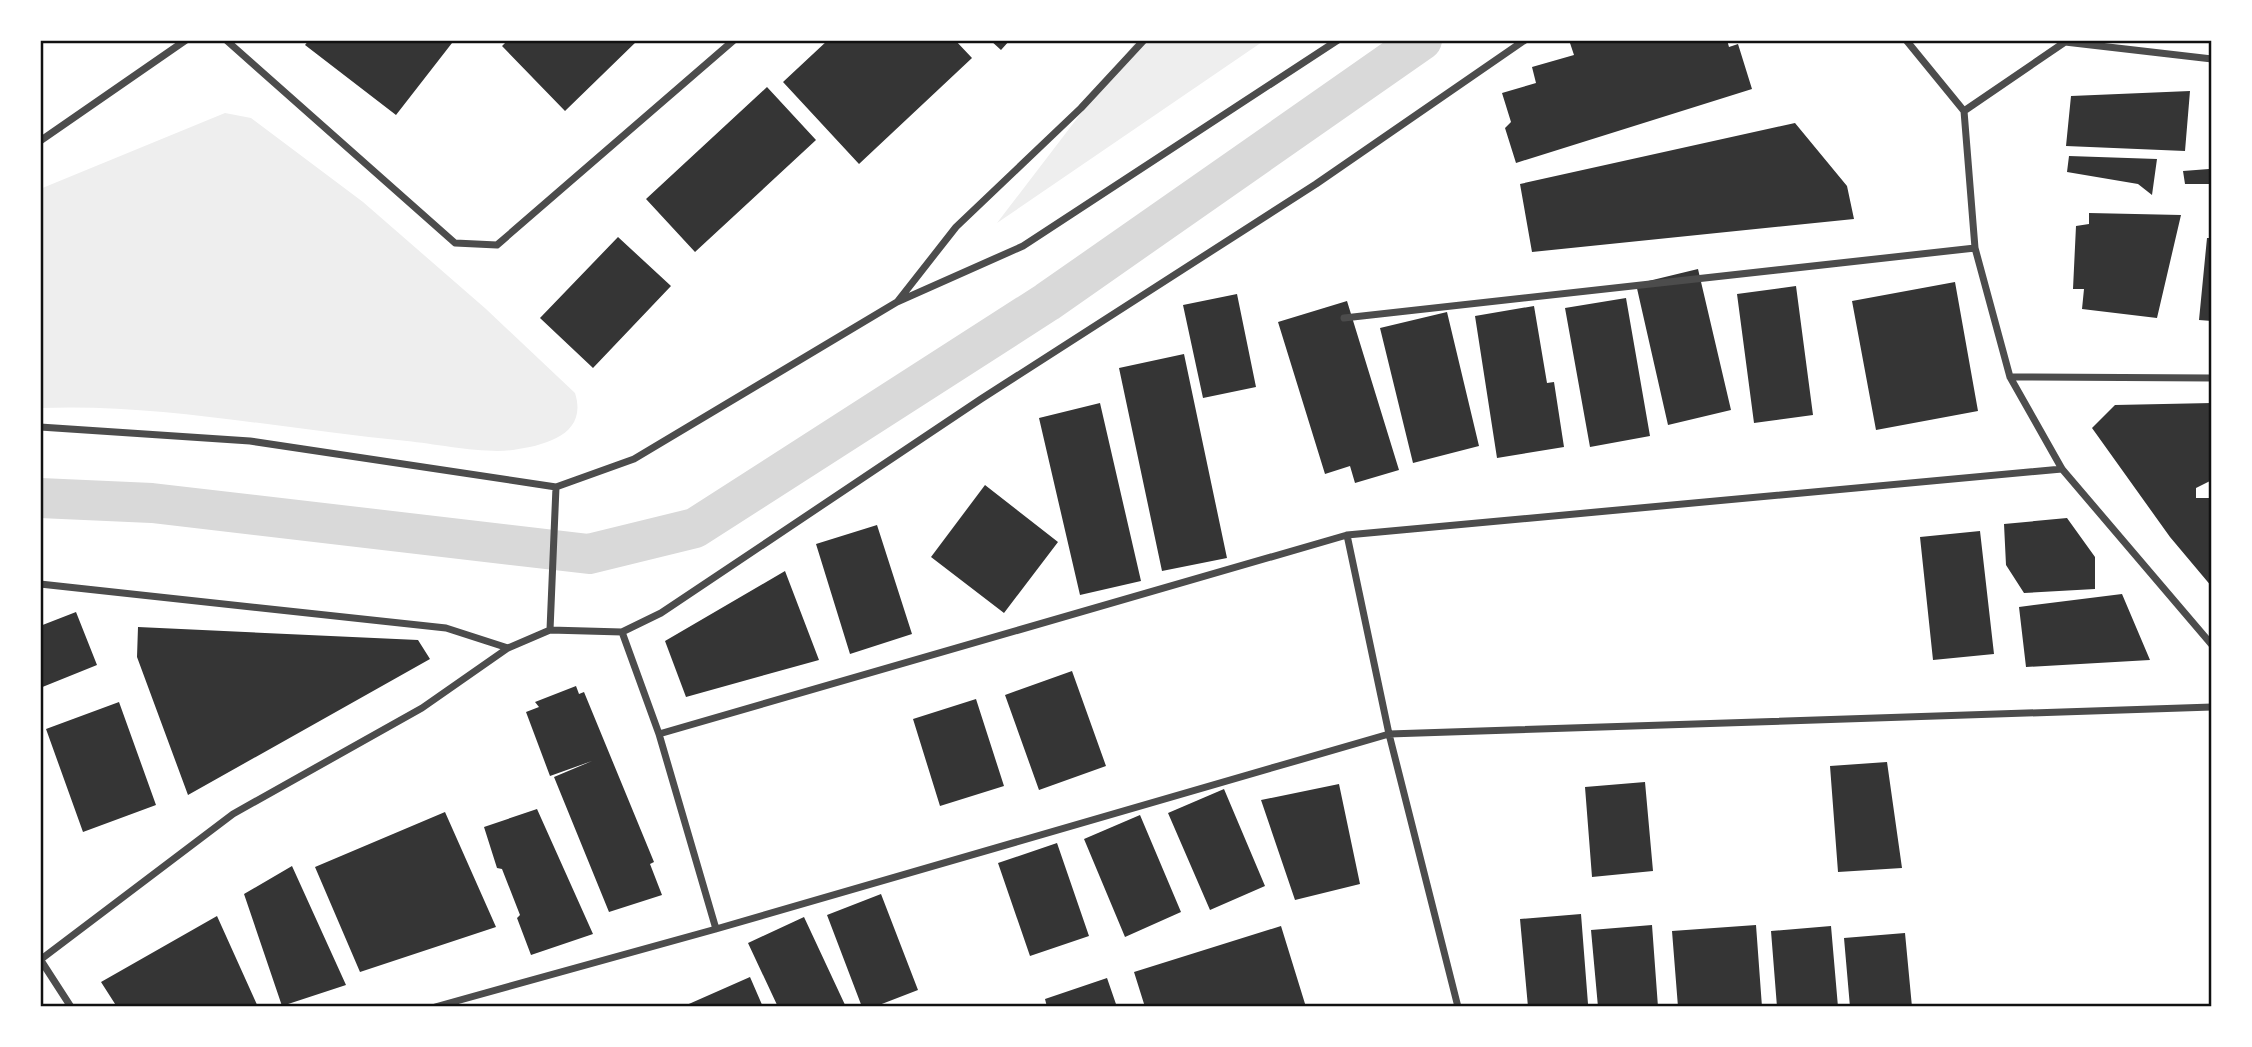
<svg xmlns="http://www.w3.org/2000/svg" width="2252" height="1047" font-family="'Nunito Sans',sans-serif">
	<rect width="100%" height="100%" fill="#fff"/>
	<path fill="#eee" d="M1137,40H1265L997,223Z
		M225,113L251,118L363,202L486,309L575,393C588,434 547,445 513,450C485,454 436,444 407,441C285,430 162,403 40,408V189Z"/>
	<g fill="none" stroke-linecap="round" stroke-linejoin="round">
		<path stroke="#d9d9d9" stroke-width="40" d="M40,498L152,503L589,554L695,528L1047,302L1422,40"/>
	</g>
	<path fill="#353535" d="M309,40H448L452,43L396,115L305,45Z
		M508,40H638L565,111L502,46Z
		M828,40H955L972,58L859,164L783,82Z
		M990,40H1010L1001,50Z
		M1569,40H1727L1729,47L1738,44L1752,89L1516,163L1505,128L1511,122L1502,93L1536,83L1532,67L1574,55Z
		M767,87L816,140L695,252L646,199Z
		M2190,91L2185,151L2066,146L2071,96Z
		M1795,123L1847,186L1854,219L1532,252L1520,184Z
		M2069,156L2157,159L2152,195L2138,184L2067,172Z
		M2210,158L2212,184H2185L2183,171L2209,169Z
		M2089,213L2181,215L2157,318L2082,309L2084,289H2073L2076,226L2089,224Z
		M618,237L671,286L593,368L540,318Z
		M2207,238H2212V321L2199,320Z
		M1698,269L1731,410L1668,425L1636,284Z
		M1955,282L1978,411L1876,430L1852,301Z
		M1796,286L1813,415L1754,423L1737,294Z
		M1237,294L1256,387L1203,398L1183,305Z
		M1626,298L1650,436L1590,447L1565,308Z
		M1347,301L1399,470L1355,483L1350,466L1325,474L1278,322Z
		M1534,306L1547,383L1554,382L1564,447L1497,458L1475,316Z
		M1447,312L1479,446L1413,463L1380,328Z
		M1184,354L1227,558L1162,571L1119,368Z
		M1100,403L1141,581L1080,595L1039,418Z
		M2212,403V480L2196,488V498H2212V587L2170,537L2092,428L2115,405Z
		M985,485L1058,542L1004,613L931,557Z
		M2067,518L2095,557V589L2024,593L2006,565L2004,524Z
		M877,525L912,634L850,654L816,544Z
		M1980,531L1994,654L1933,660L1920,537Z
		M785,571L819,660L686,697L665,641Z
		M2122,594L2150,660L2026,667L2019,607Z
		M76,612L97,665L40,688V626Z
		M138,627L418,640L430,659L188,795L137,657Z
		M1072,671L1106,766L1039,790L1005,695Z
		M576,686L579,694L584,692L654,862L650,864L662,895L609,912L554,777L592,761L550,776L526,712L539,707L535,702Z
		M976,699L1004,786L940,806L913,719Z
		M119,702L156,805L83,832L46,729Z
		M1887,762L1902,868L1838,872L1830,766Z
		M1645,782L1653,871L1592,877L1585,787Z
		M1339,784L1360,884L1295,900L1261,800Z
		M1224,789L1265,886L1210,910L1168,813Z
		M537,809L593,934L531,955L517,918L520,915L502,869L497,868L484,827Z
		M445,812L496,927L360,972L315,867Z
		M1140,815L1181,912L1125,937L1084,839Z
		M1057,843L1089,936L1030,956L998,863Z
		M292,866L346,985L282,1006L244,894Z
		M881,894L918,990L874,1007H862L827,915Z
		M1581,914L1588,1004L1528,1007L1520,919Z
		M217,916L258,1007H117L101,982Z
		M804,917L846,1007H778L748,943Z
		M1652,925L1658,1007H1598L1591,930Z
		M1756,925L1762,1007H1678L1672,931Z
		M1281,926L1306,1007H1145L1134,972Z
		M1831,926L1838,1007H1777L1771,931Z
		M1905,933L1912,1007H1850L1844,938Z
		M750,977L763,1007H682Z
		M1107,978L1117,1007H1047L1045,999Z"/>
	<g fill="none" stroke-linecap="round" stroke-linejoin="round">
		<path stroke="#4c4c4c" stroke-width="7" d="M226,40L455,243L497,245L734,40
			M1906,40L1964,111L2065,42L2212,59
			M1964,111L1975,248L2010,377L2062,469L2212,645
			M40,141L186,40
			M898,301L956,227L1081,108L1144,40
			M1344,318L1975,248
			M2010,377L2212,378
			M40,427L250,441L556,487L634,459L897,302L1023,246L1338,40
			M1347,535L1389,734L1458,1007
			M40,584L446,628L508,648
			M550,630L556,487
			M622,632L659,734L716,929
			M659,734L1347,535L2062,469
			M40,959L71,1007
			M40,960L233,814L422,708L508,648L550,630L622,632L661,613L981,399L1316,184L1525,40
			M435,1007L716,929L1389,734L2212,707"/>
	</g>
	<rect width="2252" height="1047" fill="none" stroke="#ffffff" stroke-width="84"/>
	<rect x="42" y="42" width="2168" height="963" fill="none" stroke="#111" stroke-width="2.5"/>
</svg>
